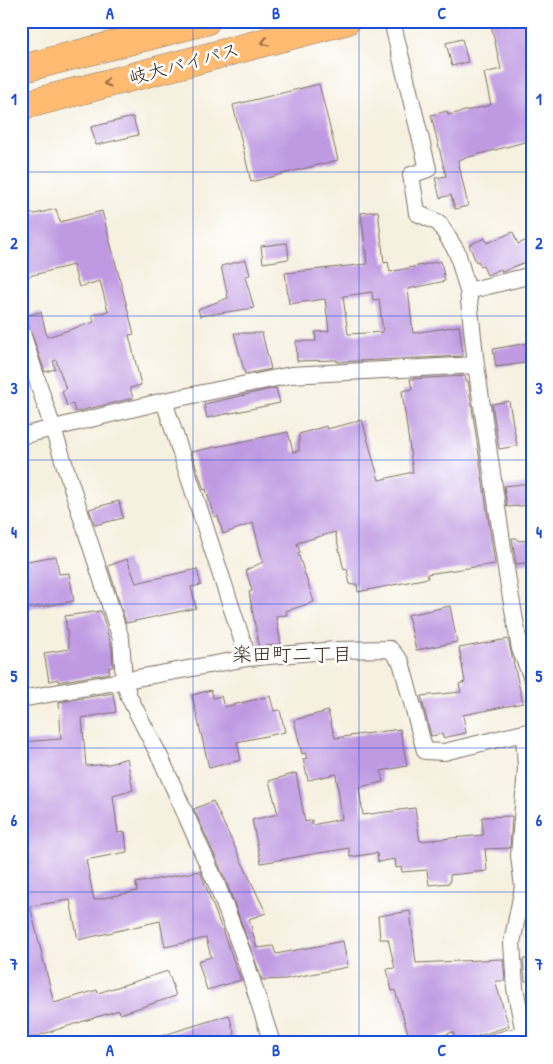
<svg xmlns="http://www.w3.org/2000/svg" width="553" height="1064" font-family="'Patrick Hand','Klee One',sans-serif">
	<rect width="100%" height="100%" fill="#fff"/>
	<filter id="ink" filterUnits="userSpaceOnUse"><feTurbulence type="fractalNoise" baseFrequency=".02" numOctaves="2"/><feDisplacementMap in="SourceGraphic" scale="10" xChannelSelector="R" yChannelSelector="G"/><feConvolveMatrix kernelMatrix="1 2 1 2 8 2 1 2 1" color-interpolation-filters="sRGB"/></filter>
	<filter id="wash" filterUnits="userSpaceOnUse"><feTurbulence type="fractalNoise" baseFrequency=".0096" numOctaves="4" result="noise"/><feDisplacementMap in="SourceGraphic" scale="20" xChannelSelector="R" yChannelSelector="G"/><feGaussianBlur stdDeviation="1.12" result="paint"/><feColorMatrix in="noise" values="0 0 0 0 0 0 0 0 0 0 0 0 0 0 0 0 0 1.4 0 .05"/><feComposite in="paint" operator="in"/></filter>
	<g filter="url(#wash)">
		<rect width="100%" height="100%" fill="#f6f0df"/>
		<g id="blocks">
			<path fill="#bf9ae2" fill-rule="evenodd" d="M490,21H532V140L458,160L468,206L455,209L451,195L440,198L435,178L446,176L431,115L447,111L448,115L491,105L484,73L501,69Z
				M462,39L468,62L452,66L446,43Z
				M319,84L338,160L251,182L233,105Z
				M133,117L138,135L96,145L91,127Z
				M56,209L60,222L102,211L134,334L129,335L141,385L130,388L133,398L75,412L73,404L67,406L62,391L66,389L56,360L53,361L55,369L45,372L25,316L41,312L47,337L94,322L92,315L108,311L100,281L79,287L73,265L21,278V213L35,214Z
				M378,211L384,263L388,262L390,272L441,261L445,281L408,289L413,333L459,326L463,356L337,362V360L297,361L296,341H316L315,332L329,331L325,299L289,304L285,273L367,264L361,213ZM372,292L373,300L379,299L383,332L348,334L343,296Z
				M513,232L518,244L532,238V259L502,272L501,269L487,275L483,266L481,267L478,261L476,262L469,245L485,238L487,243Z
				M287,243L289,259L263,263L261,246Z
				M246,260L250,275L245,276L254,308L200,316L198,309L228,298L221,266Z
				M234,333H262L271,369L245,374Z
				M528,343L532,362L496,367L493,349Z
				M465,376L466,381H468L495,564L427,574L428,578L358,592L357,584L350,585L347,569L344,570L335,532L297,543L300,553H298L314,602L286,611L287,615L276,616L281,644L259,647L249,592L252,591L246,570L263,562L253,523L223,534L218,516L214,517L206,489L204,490L191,452L288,432L293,452L299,451V434L326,426L327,429L362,420L379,480L413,472L402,391L412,389L410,379Z
				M276,388L280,403L207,418L204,404Z
				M509,401L517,446L499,449L492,404Z
				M532,483V505L507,507L504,486Z
				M119,501L123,518L95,525L89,509Z
				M512,538H517L518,541L532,540V562L516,564Z
				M56,556L59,574L69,573L74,601L21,610V562Z
				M127,559L136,583L197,569L201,585L191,587L196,608L126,623L108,566Z
				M450,606L457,642L416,650L408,615Z
				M101,611L112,648L113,667H109V673L58,682V679L49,681L44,653L69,649L65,616Z
				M508,639L523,703L463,715L466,733L443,738L442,734L431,736L421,696L461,692L459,684L465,682L459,648Z
				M211,690L213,698L221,696L224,707L270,696L274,711L280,710L285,732L237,742L241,760L209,768L192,695Z
				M113,693L116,712L82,718L86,766L109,764L127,758L133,790L113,796L118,833L125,832L127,852L86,860L94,900L137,891L136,883L200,871L241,980L207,990L198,961L211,957L206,938L165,947L160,921L78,940L70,900L30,906L54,1003L97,990L98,993L168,971L176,996L120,1014L119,1010L21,1041V742L61,739L59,702Z
				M328,711L335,738L400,729L407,766L381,771L383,782L359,787L363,815L415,808L420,841L483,835L482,817L512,816L510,848L485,849L487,871L450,875V883L429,885L427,870L402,872L401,867L396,868L395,859L378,862L377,853L350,857L349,848L261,863L252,820L278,814L269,781L296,773L305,822L312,820V825L342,819L336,774L308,780L303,759L307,758L305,753L302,754L294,720Z
				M213,801L266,913L249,919L257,948L273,946L276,954L343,941L348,967L285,979L262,980L226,881L194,809Z
				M410,911L416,963L503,959L505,981H495L509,1026L457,1043L453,1032L421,1043H411L395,990L392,991L387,969L395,968L388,939H380L378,916Z
				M523,959H532V981H525Z
				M229,1015L237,1043H152L151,1039Z"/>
		</g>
	</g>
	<g filter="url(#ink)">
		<use href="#blocks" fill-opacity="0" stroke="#7c6f62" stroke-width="1"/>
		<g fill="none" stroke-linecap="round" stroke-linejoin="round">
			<defs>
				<path id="street" d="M392,21L428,169L411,175L417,213L439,223L457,252L468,291L476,365L507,575L520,649L532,678
					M468,291L532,275
					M21,330L121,639L124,680L129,697L161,759L217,885L245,959L272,1043
					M164,401L248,658L335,650L390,649L401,662L425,751L444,752L532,731
					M21,436L164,401L291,375L476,365
					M21,699L248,658
					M524,734L526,769L519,856L523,887L512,943L515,988L526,1043
					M491,1043L532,1031"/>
				<path id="highway" d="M21,69L206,21
					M21,106L346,21"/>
			</defs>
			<use href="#street" stroke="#7c6f62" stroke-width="18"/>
			<use href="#highway" stroke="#7c6f62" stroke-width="29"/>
			<use href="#street" stroke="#fff" stroke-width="16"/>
			<use href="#highway" stroke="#ffbb71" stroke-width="28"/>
		</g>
		<defs><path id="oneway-chevron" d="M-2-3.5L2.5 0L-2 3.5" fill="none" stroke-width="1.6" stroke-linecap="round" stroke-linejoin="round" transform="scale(1.25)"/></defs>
		<g stroke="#936b43">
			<use href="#oneway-chevron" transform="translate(265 42) rotate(165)"/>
			<use href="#oneway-chevron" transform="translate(107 83) rotate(165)"/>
		</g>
	</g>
	<path fill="none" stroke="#1d4ed8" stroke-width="1" stroke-opacity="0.55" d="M193,21V1043M359,21V1043M21,172H532M21,316H532M21,460H532M21,604H532M21,748H532M21,892H532"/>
	<g text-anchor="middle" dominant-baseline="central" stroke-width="5" stroke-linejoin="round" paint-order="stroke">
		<g font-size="19" fill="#3b2a1e" stroke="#fff">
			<text transform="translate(184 63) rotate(-15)">岐大バイパス</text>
		</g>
		<g font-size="20" fill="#3b2a1e" stroke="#fff">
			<text x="292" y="653">楽田町二丁目</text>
		</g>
	</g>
	<rect width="553" height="1064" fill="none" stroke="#fff" stroke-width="55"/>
	<rect x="28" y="28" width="498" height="1008" fill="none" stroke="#1d4ed8" stroke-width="2"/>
	<g font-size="16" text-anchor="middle" font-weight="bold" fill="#1d4ed8">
		<text x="110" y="19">A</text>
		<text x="276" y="19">B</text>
		<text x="442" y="19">C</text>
		<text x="14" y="105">1</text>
		<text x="539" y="105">1</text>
		<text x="14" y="249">2</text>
		<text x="539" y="249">2</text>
		<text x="14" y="394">3</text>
		<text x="539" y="394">3</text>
		<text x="14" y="538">4</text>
		<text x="539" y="538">4</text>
		<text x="14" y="682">5</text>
		<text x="539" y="682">5</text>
		<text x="14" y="826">6</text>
		<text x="539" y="826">6</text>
		<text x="14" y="970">7</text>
		<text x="539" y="970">7</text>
		<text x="110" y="1056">A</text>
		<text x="276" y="1056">B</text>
		<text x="442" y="1056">C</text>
	</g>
</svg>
